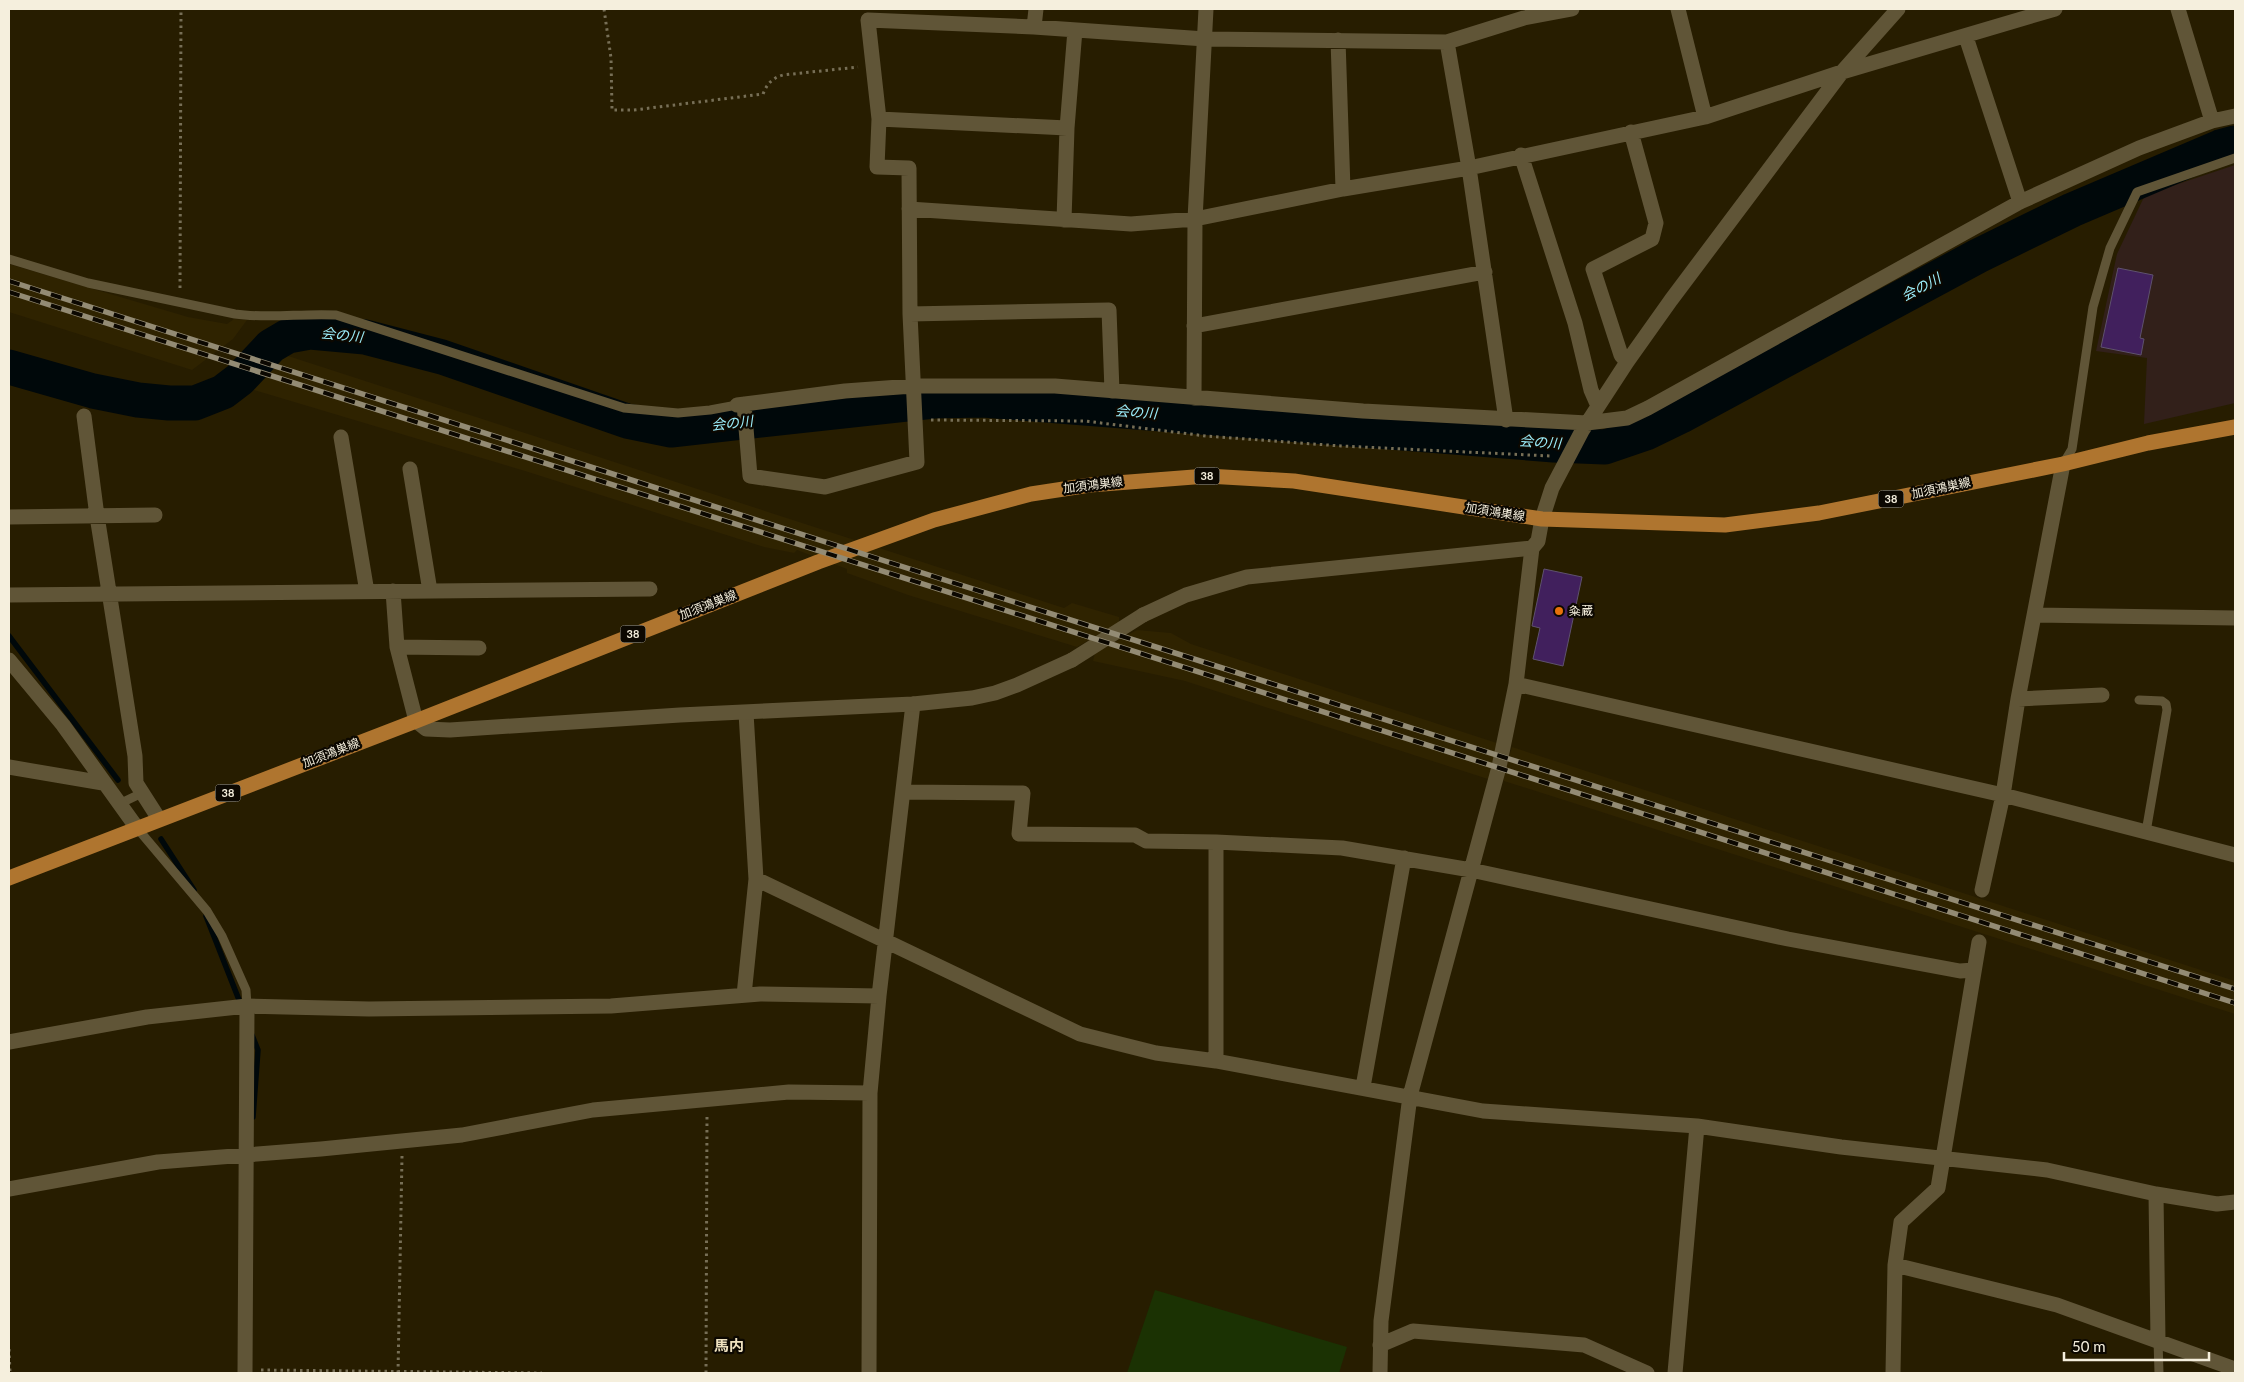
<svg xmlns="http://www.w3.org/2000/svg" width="2244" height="1382" font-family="Lato,'Noto Sans JP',sans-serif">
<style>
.commercial{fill:#32201a}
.built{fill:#2f2300}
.green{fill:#1b3203}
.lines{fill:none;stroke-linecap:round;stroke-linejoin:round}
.stream{stroke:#00080a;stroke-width:5.5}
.river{stroke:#00080a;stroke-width:35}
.building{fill:#41205d;stroke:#5e516d}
.path{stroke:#776f56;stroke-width:3;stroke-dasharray:2.5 4;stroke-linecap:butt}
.service{stroke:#605537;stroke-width:9}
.minor{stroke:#605537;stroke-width:15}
.tertiary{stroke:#605537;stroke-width:15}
.primary{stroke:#af752f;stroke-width:15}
.rail-casing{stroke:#938b74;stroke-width:5.5}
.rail{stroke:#0c0801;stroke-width:4;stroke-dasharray:11;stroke-linecap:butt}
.food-dot{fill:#e8710a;stroke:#0c0801;stroke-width:2}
.labels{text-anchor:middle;stroke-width:4.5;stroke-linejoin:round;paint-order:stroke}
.shield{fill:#0c0801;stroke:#afaa9b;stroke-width:1}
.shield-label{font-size:11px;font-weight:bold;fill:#f5efdd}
.street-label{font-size:12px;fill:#f5efdd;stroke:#0c0801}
.poi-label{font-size:12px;fill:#f5efdd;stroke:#0c0801;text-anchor:start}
.water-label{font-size:14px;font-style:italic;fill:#9ceefb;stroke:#0c0801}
.quarter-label{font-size:15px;font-weight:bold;fill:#eee1bf;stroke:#0c0801}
</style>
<rect width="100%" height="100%" fill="#271d00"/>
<path class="commercial" d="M2235 165V403L2144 424 2147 358 2096 351 2117 254 2145 195Z"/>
<path class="built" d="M9 264 188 317 227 324 234 319 247 320 233 339 192 370 9 312Z
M279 353 1064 608 1072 603 1119 617V623L1077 647 908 595 847 573V569L797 550 794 553 764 547 525 471 244 387Z
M1137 630 1171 633 1191 644 1500 744 1491 780 1185 681 1093 661 1095 653Z
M1512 747 2235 981V1014L1504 781 1503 777Z"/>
<path class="green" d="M1155 1290 1347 1347 1339 1373H1127Z"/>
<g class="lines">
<path class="stream" d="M9 636 118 780
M161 839 194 890
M206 916 241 1005
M252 1035 258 1050 253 1117"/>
<path class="river" d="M9 367 93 391 138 400 169 403H195L223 392 240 379 271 346 288 336 310 332 365 337 442 357 627 421 671 430 934 401 983 400 1554 445 1605 447 1646 433 1681 416 1978 256 2072 210 2220 147 2235 143"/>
</g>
<path class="building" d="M2118 268 2153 275 2140 338 2144 339 2141 355 2101 347Z
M1544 569 1582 577 1563 666 1533 659 1540 628 1532 626 1533 621Z"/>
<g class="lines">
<path class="path" d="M604 9 611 58 612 110H634L763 94C767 84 772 78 783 75L858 67
M180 288 181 9
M931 420 1085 421 1206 436 1341 446 1550 456
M9 1349 10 1373
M261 1370 542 1373
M398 1373 402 1156
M706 1373 707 1115"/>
<path class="service" d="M9 259 88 283 235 314C269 319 302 313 336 315L624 408 678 413 710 410 737 405
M2063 464 2072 449 2093 307 2110 248 2137 192 2235 158
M2139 700 2162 701 2166 704 2167 710 2146 832
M119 804 142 793
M137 828 207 911 222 936 246 990 247 1006
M2158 1340 2159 1373"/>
<path class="minor" d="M1678 9 1705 117
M2178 9 2212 121
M1034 27 1036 9
M1966 37 2020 202
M1338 40 1343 189
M1447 42 1469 168 1506 420
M879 119 1067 128
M1521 155 1575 323 1591 390 1598 406
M909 209 1131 224 1195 219 1343 189 1469 168 1705 117 1842 72 2055 9
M1064 220 1067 128 1075 30
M910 314 1109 310 1112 391
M1194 326 1485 272
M1627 362 1621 355 1593 269 1652 239 1656 223 1631 132
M1194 398 1195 219 1206 9
M744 404 750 476 825 487 917 462 910 314 909 168 877 167 879 119 868 20 1034 27 1205 39 1447 42 1524 18 1572 9
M737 405 845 391 913 386H1055L1363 411 1587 423 1627 418 1648 408 2020 202 2139 148 2212 121 2235 116
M84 416 97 516 135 756 136 783 159 819
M341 437 367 592
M410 469 430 591
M9 517 155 515
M1542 519 1552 488 1582 431 1627 362 1671 300 1842 72 1898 9
M393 591 397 647 416 721
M9 595 650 589
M2035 615 2235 618
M397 647 479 648
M9 660 63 725 137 828
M1072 660 1143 615
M1516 684 2003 795 2235 855
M2018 699 2102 695
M9 767 103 783
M903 792 1023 793 1019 834 1135 835 1146 841 1216 842
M756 879 1080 1034 1156 1053 1216 1061 1483 1111 1697 1126 1841 1147 2047 1170 2156 1194 2217 1204 2235 1202
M1982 890 2003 795 2018 699 2063 464
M744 995 756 879 746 713
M9 1042 147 1017 247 1006 369 1009 611 1006 760 994 879 996
M1216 1061V842L1342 848 1471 870 1788 939 1960 971 1974 970
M1363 1087 1404 858
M9 1189 158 1162 321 1149 462 1135 593 1110 789 1092 870 1093
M2156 1194 2158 1340
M1895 1265 2057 1305 2235 1369
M1380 1345 1413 1331 1584 1345 1647 1373
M245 1373 247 1006
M869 1373 870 1093 879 996 913 704
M1380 1373 1381 1321 1410 1096 1499 767 1516 684 1532 548
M1675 1373 1697 1126
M1893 1373 1895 1265 1901 1222 1938 1188 1979 942"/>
<path class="tertiary" d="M1143 615 1186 595 1247 577 1532 548 1538 541 1542 519
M416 721 426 729 450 730 680 715 913 704 972 698 995 693 1017 685 1072 660"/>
<path class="primary" d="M9 878 416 721 818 562 934 520 1031 494 1090 485 1207 476 1294 481 1542 519 1725 525 1819 513 2063 464 2148 443 2235 427"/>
<defs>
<path id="rail" d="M9 281 910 569 2235 989
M9 292 2235 1003"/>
</defs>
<use href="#rail" class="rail-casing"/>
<use href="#rail" class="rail"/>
</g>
<circle class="food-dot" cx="1559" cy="611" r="5"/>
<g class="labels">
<g class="shield">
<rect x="1194.5" y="467.5" width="25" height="17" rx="4"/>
<rect x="1878.5" y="490.5" width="25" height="17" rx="4"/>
<rect x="620.5" y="625.5" width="25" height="17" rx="4"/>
<rect x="215.5" y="784.5" width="25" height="17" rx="4"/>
</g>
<g class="shield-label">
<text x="1207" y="480">38</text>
<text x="1891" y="503">38</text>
<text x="633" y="638">38</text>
<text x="228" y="797">38</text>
</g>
<g class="street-label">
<text transform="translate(1093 485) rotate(-7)" y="4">加須鴻巣線</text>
<text transform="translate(1941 488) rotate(-12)" y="4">加須鴻巣線</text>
<text transform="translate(1495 512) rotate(9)" y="4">加須鴻巣線</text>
<text transform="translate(708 605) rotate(-21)" y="4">加須鴻巣線</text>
<text transform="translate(331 753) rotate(-21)" y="4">加須鴻巣線</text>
</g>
<g class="poi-label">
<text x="1569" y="615">粂蔵</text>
</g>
<g class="water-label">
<text transform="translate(1921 287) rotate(-28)" y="5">会の川</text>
<text transform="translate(342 335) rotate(6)" y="5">会の川</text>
<text transform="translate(1136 412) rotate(4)" y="5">会の川</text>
<text transform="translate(732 423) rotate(-6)" y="5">会の川</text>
<text transform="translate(1540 442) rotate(4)" y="5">会の川</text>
</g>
<g class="quarter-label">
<text x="729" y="1351">馬内</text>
</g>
</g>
<rect width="2244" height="1382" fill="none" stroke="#f5efdd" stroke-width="20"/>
<path d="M2064 1352v8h145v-8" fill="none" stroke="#f5efdd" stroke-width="2.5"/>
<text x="2072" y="1352" font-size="15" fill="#f5efdd" stroke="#0c0801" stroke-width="4" paint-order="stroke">50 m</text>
</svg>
